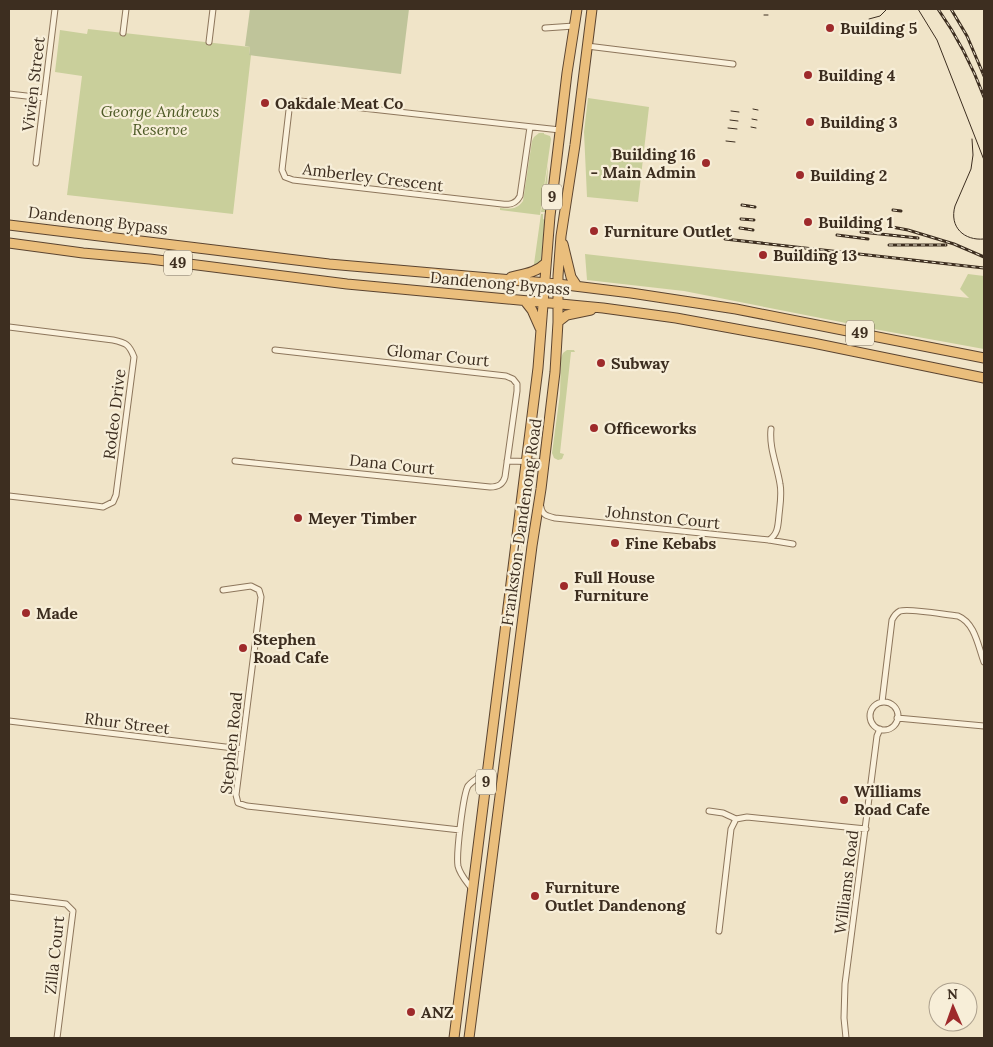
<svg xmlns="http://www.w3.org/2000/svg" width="993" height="1047" font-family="Lora,serif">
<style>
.green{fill:#c9cf9b}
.cemetery{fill:#bfc49a}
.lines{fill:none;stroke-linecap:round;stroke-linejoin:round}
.minor-casing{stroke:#8d765c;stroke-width:7}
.trunk-casing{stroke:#5b4430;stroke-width:11}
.minor{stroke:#faf1dc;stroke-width:5}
.trunk{stroke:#eabe7c;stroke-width:9}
.tram{stroke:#3d2e20;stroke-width:1}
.rail-casing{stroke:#3d2e20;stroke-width:3}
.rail{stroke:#f7eed8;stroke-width:1;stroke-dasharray:4;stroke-linecap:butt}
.poi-dot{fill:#9e2a2b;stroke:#f7eed8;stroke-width:2}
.labels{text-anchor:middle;stroke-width:4.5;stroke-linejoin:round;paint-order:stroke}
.shield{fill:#f7eed8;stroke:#756857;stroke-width:1}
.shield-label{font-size:15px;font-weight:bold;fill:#3d2e20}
.poi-label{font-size:16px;font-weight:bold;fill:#3d2e20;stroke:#f7eed8;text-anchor:start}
.street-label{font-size:16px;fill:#3d2e20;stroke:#f7eed8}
.park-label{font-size:16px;font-style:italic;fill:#4d5a26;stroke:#f7eed8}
</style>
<rect width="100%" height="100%" fill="#f0e4c8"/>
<path class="green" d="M88 29 250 47 249 55H251L233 214 67 195 82 76 55 72 60 30 87 34Z
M588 98 649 107 638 202 587 197 584 132Z
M539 133H544V134L550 136 551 139 540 215 500 210V208C510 209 517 210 523 201L532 141 534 137Z
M548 165 546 212H541Z
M541 214H543V219L545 220 541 260 540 264 536 269 534 264Z
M585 254 969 298 960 289 968 274 984 276V349L863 327 841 322 684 291 587 280Z
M567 350H574L575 352H571L560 453 564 454 562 459 558 460 554 458 552 453 560 394 561 358 563 353Z"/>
<path class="cemetery" d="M250 9H409L401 74 249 55 250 47 245 46Z"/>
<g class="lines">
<defs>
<path id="minor" d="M545 28 574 26
M123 33 126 9
M209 42 213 9
M587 46 733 64
M9 94 44 98
M530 127 520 196C516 204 510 205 502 204L293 180 285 177 282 170 289 110 293 104 300 101 560 130
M36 163 55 9
M9 327 113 340C126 343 129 344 134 357L116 495 113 502 103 507 96 506 9 496
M235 461 490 487C499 487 503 484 505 477L517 391V384L513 379 506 376 275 350
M507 461 544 462
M541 507C542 515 547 516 555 518L769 540 793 544
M769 540C778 534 778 526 779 515 780 505 782 494 780 484 777 465 769 448 771 429
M223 590 251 586 259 590 261 597 236 795 238 803 247 806 460 830
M882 702 892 620C894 616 896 613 900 611 910 608 946 615 958 616 975 623 978 646 984 662
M870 716a14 14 0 1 1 28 0a14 14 0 1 1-28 0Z
M897 718 984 726
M9 721 242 749
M709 811 723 813 736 819
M472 889C467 882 460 875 458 866 456 855 463 795 468 786 473 780 481 776 487 772
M9 897 66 904 73 911 57 1038
M719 931 731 829 736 819 747 817 866 829
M846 1038 844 1018 845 984 877 736 880 729"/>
<path id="trunk" d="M9 225 329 264 558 284 631 293 736 309 984 358
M9 243 83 253 150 259 347 284 603 308 676 318 813 343 984 378
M563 244 571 277 577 286
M511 277C523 274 536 273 546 263
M525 301 532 310 540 328
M558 322 567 315 591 310
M454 1038 538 368 550 216 567 73 577 9
M469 1038 532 546 541 489 555 372 558 322V276L561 236 575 145 592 9"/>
</defs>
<use href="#minor" class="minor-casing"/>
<use href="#trunk" class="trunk-casing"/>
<use href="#minor" class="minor"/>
<use href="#trunk" class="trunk"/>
<path class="tram" d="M918 9 937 40 984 160
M764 15H768
M869 19 880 16 887 9
M753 109 758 110
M731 111 739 112
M752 119 757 120
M730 120 738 121
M751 127 756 128
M728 128 737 129
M972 139 973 155 971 169 955 206C949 227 964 241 984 239
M726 141 735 142"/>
<defs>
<path id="rail" d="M938 9C957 36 972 65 984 97
M951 9 967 36 984 76
M742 205 755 207
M893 210 901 211
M741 219 754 220
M862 224H869
M892 227 908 230 954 244 984 257
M740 228 753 230
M861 232 918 238
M837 235 868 239
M725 239 984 268
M889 245H946"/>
</defs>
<use href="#rail" class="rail-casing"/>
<use href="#rail" class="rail"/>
</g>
<g class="poi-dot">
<circle cx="830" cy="28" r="5"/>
<circle cx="808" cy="75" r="5"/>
<circle cx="265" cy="103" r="5"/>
<circle cx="810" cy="122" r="5"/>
<circle cx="706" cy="163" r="5"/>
<circle cx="800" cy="175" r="5"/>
<circle cx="808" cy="222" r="5"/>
<circle cx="594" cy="231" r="5"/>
<circle cx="763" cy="255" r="5"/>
<circle cx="601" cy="363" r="5"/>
<circle cx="594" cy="428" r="5"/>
<circle cx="298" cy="518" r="5"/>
<circle cx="615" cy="543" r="5"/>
<circle cx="564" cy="586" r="5"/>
<circle cx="26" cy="613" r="5"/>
<circle cx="243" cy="648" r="5"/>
<circle cx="844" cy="800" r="5"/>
<circle cx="535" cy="896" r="5"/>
<circle cx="411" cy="1012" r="5"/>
</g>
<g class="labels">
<g class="shield">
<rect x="542" y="184.5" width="20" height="25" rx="4"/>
<rect x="164" y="250.5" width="28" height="25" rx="4"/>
<rect x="846" y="320.5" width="28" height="25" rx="4"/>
<rect x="476" y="769.5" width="20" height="25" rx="4"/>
</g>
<g class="shield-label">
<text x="552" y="202">9</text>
<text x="178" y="268">49</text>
<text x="860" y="338">49</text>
<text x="486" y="787">9</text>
</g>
<g class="poi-label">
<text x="840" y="34">Building 5</text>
<text x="818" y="81">Building 4</text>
<text x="275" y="109">Oakdale Meat Co</text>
<text x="820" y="128">Building 3</text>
<text x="696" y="160" text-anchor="end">Building 16<tspan x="696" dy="18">- Main Admin</tspan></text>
<text x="810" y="181">Building 2</text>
<text x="818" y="228">Building 1</text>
<text x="604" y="237">Furniture Outlet</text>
<text x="773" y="261">Building 13</text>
<text x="611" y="369">Subway</text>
<text x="604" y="434">Officeworks</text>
<text x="308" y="524">Meyer Timber</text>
<text x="625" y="549">Fine Kebabs</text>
<text x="574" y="583">Full House<tspan x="574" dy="18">Furniture</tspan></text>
<text x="36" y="619">Made</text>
<text x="253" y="645">Stephen<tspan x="253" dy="18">Road Cafe</tspan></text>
<text x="854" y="797">Williams<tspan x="854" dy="18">Road Cafe</tspan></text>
<text x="545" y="893">Furniture<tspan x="545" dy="18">Outlet Dandenong</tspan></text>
<text x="421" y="1018">ANZ</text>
</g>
<g class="street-label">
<text transform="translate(33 84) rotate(-83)" y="6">Vivien Street</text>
<text transform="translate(373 177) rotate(7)" y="6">Amberley Crescent</text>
<text transform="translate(98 220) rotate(7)" y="6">Dandenong Bypass</text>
<text transform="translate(500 283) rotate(5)" y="6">Dandenong Bypass</text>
<text transform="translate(438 355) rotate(6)" y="6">Glomar Court</text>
<text transform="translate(114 414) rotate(-83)" y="6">Rodeo Drive</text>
<text transform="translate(392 464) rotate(6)" y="6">Dana Court</text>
<text transform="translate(663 517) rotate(6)" y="6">Johnston Court</text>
<text transform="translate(521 522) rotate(-82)" y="6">Frankston-Dandenong Road</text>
<text transform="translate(127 723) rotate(7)" y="6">Rhur Street</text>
<text transform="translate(231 743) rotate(-84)" y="6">Stephen Road</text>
<text transform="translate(846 882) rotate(-83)" y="6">Williams Road</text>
<text transform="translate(54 955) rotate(-84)" y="6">Zilla Court</text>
</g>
<g class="park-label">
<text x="160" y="117">George Andrews<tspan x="160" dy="18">Reserve</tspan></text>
</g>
</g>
<rect width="993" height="1047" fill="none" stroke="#3d2e20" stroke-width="20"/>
<g transform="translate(953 1007) rotate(358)"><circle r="24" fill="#f7eed8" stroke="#ada18e"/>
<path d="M0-4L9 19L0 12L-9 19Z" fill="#9e2a2b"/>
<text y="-8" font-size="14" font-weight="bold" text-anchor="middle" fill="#3d2e20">N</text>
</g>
</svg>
